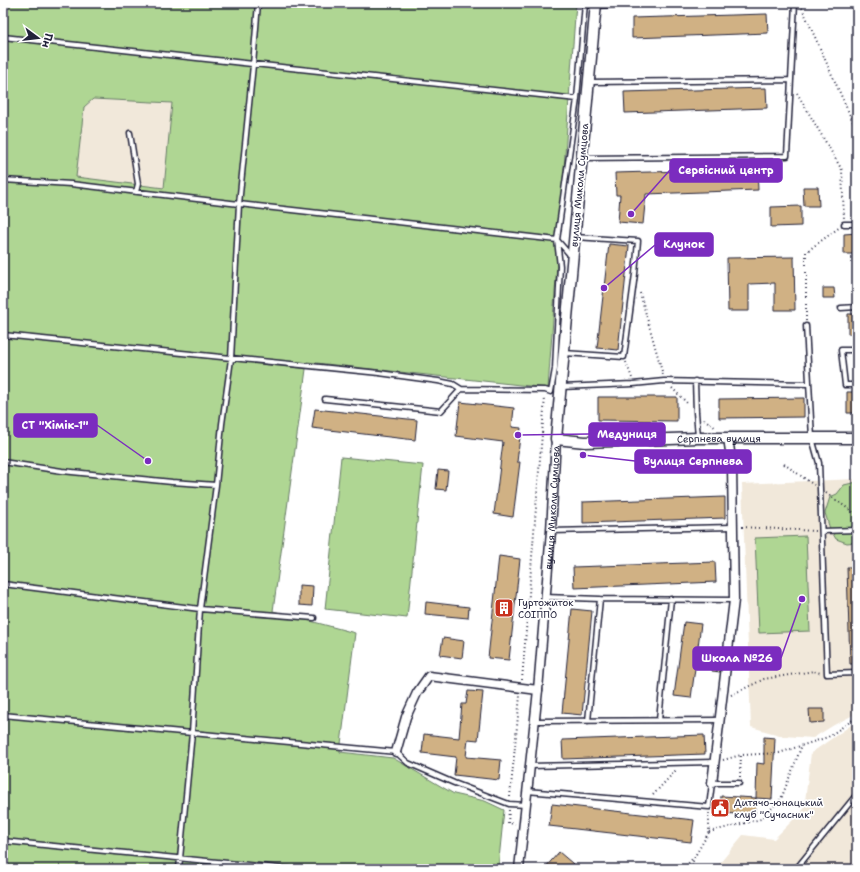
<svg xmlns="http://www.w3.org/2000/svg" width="860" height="872" font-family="'Shantell Sans',sans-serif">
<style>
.built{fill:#f1e8da}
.green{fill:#afd693;stroke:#687c67;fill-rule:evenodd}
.building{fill:#d0b184;stroke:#22223b}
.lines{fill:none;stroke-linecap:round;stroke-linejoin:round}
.service-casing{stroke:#22223b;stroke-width:7}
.minor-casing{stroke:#22223b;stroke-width:11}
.tertiary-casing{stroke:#22223b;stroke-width:13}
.path{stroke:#22223b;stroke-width:2;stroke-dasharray:1 3;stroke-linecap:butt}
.service{stroke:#fff;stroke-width:4}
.minor{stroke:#fff;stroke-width:8}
.tertiary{stroke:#fff;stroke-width:10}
.labels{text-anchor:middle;stroke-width:3.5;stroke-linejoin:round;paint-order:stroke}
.street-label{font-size:10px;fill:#22223b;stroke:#fff}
.poi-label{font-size:10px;fill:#22223b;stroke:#fff;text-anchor:start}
.leader{fill:none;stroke:#7b2cbf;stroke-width:1.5}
.callout-dot{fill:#7b2cbf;stroke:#fff;stroke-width:1.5}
.callout{fill:#7b2cbf;stroke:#7b2cbf;stroke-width:1.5}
.callout-label{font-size:11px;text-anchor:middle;font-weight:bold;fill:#fff}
</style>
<rect width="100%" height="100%" fill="#fff"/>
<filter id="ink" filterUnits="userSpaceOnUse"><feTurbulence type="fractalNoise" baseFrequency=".025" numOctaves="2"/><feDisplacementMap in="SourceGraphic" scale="8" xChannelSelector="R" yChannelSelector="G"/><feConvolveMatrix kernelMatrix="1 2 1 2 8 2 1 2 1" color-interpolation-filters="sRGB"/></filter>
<g filter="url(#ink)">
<path class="built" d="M93 99 173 103 164 188 75 177 84 107Z
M857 479V713L834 725 813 738 783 736 751 727 742 484Z
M857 721V869H715L743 835 774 839 804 809 811 753Z"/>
<path class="green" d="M3 3H576L548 388 307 362 273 611 355 633 340 752 393 758 454 794 485 801 504 810 498 869H3ZM93 99 172 103 164 188 76 177 84 107Z
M341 457 423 465 407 618 325 609Z
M857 482V542L847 543 836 539 830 529 825 513 830 497 837 494 844 485Z
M806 536 810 631 759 633 755 538Z"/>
<path class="building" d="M767 14 768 33 632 38V18Z
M766 88 767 108 625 113 624 92Z
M757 169 758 190 646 194 643 224 618 222 620 195H616L615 173Z
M803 187H818L819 206H804Z
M801 206V226L771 227V207Z
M857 233V254H844V234Z
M609 244 629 246 618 350 597 348Z
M794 257 795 310H775V283L749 284V311H728L727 258Z
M823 288H834L835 298H823Z
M848 314H857V334H848Z
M847 392H857V413H847Z
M598 397H677V421L598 420Z
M804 398V417L719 418V399Z
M460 402 514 408 512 427 521 428 517 462H520L513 517 494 514 503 442 456 436Z
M315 409 417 420 415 440 312 428Z
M438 470 448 471 446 490 436 489Z
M725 497V518L583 523V502Z
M499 556 520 559 509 660 488 658Z
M715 562 716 582 574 588 573 567Z
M847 567H857V664H850Z
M299 585 313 586 312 606 299 605Z
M426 602 469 607 468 618 425 614Z
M572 609 592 611 582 715 562 713Z
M684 622 701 624 691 698 674 696Z
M443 638 464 641 462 658 440 655Z
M714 657 722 658 720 672 712 671Z
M468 691 483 692 478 740 468 739 466 757 501 760 499 780 454 775 456 757 422 753 424 734 459 738 462 704H466Z
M809 709H824V722L810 723Z
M704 735 705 754 563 759 562 740Z
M764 737 775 738 772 799 756 798 757 763 764 764Z
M721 796 756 798 755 815 720 813Z
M552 804 694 820 691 842 549 826Z
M559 852 579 869H544Z"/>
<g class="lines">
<defs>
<path id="service" d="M596 6 646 3
M3 37 577 99
M588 82 790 80
M130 133 138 184 136 192
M583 158 787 156 795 3
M3 180 71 184 239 204 557 240 560 266 555 369 551 392 545 390 461 389 453 384 438 381 379 373 3 335
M844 224H857
M571 256 557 240 577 99 585 3
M841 308 857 307
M806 326 812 438 819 463 827 674 857 673
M857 350H841L845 385H857
M564 353 624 357 635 274 638 241 575 237
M695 381 696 412 698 437
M561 387 633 384 664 381 809 384
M325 399 441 411 461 389
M3 462 62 471 172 482 216 485 222 424 231 359 239 204 253 65 258 3
M551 531 733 527
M822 531 857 530
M3 584 200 609 314 618
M545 597 600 599 734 600
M3 715 192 733 396 752 408 763 454 783 509 804 526 805
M659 720 671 599
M535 721 720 720
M588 721 600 599
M530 766 714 762
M527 791 709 807 712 783H739
M3 841 289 869
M179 869 192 733 200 609 216 485
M796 869 857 794"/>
<g id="minor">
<path d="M396 752 406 717 417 693 429 676 538 690"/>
<path d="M712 783 734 600 732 465 728 438"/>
<path id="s1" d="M519 869 538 690 551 531 556 439"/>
</g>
<g id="tertiary">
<path id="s2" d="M596 3 560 394 556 439 585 442 698 438H857"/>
</g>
</defs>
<use href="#service" class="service-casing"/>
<use href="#minor" class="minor-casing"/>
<use href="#tertiary" class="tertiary-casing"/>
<path class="path" d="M802 8 857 131
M797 93 842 170 844 219
M640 293 663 375
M806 321V252L840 227
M626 362 632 378
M672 388 689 405
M704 419 716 428
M784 464 814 485
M826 493 857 515
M742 527 815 531
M522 680 545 397
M731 695 764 679 814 671 820 673
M723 760 741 755
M740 777 741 755 779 753 828 737 857 717
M653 795 677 769
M510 797 520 696
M509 810 508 823 515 824
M709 832 761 819 781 799 802 745
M683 869 694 857
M690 869 695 856 709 832V813"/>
<use href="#service" class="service"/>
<use href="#minor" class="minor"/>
<use href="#tertiary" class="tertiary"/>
</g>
</g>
<defs>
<symbol id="building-square" viewBox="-11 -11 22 22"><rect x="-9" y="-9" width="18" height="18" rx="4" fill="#c8321e" stroke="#fff"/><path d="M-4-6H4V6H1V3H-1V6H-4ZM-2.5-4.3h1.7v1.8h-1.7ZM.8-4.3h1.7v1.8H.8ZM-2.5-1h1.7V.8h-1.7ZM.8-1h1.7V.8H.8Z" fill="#fff"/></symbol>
<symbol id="civic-square" viewBox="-11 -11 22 22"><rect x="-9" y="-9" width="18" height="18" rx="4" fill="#c8321e" stroke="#fff"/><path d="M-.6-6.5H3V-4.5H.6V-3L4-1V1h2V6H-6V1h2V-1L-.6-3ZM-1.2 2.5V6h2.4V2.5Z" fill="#fff"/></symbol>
</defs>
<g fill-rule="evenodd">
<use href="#building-square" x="493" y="597" width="22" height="22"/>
<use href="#civic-square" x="709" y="797" width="22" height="22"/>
</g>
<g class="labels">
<g class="street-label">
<text transform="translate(579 185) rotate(-85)" y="4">вулиця Миколи Сумцова</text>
<text dy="4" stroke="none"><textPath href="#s2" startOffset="601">Серпнева вулиця</textPath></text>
<text dy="4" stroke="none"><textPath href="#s1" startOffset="363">вулиця Миколи Сумцова</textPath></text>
</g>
<g class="poi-label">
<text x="518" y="606">Гуртожиток<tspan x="518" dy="12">СОІППО</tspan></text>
<text x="734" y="806">Дитячо-юнацький<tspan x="734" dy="12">клуб "Сучасник"</tspan></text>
</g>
</g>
<path class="leader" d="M631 214L670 170M604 288L655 245M148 461L97 425M518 435L589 434M583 455L635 461M802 599L781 658"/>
<g class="callout-dot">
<circle cx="631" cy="214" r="4"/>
<circle cx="604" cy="288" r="4"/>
<circle cx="148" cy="461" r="4"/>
<circle cx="518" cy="435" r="4"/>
<circle cx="583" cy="455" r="4"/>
<circle cx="802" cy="599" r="4"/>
</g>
<g class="callout">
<rect x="670" y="159" width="112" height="23" rx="4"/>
<rect x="655" y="233" width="58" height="23" rx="4"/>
<rect x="14" y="414" width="83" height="23" rx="4"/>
<rect x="589" y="423" width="76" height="23" rx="4"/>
<rect x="635" y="450" width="116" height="23" rx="4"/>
<rect x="693" y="647" width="88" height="23" rx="4"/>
</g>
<g class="callout-label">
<text x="726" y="174">Сервісний центр</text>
<text x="684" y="248">Клунок</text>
<text x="55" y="429">СТ "Хімік-1"</text>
<text x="627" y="438">Медуниця</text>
<text x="693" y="465">Вулиця Серпнева</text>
<text x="737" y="662">Школа №26</text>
</g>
<rect width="860" height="872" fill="none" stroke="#fff" stroke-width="16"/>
<rect x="8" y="8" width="844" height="856" fill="none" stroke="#22223b" stroke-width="1.5" filter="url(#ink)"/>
<g transform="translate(38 38) rotate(105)" stroke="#ffffff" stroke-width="3" paint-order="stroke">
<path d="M0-3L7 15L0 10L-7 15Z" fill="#22223b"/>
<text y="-6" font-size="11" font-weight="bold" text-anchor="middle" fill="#22223b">Пн</text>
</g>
</svg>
